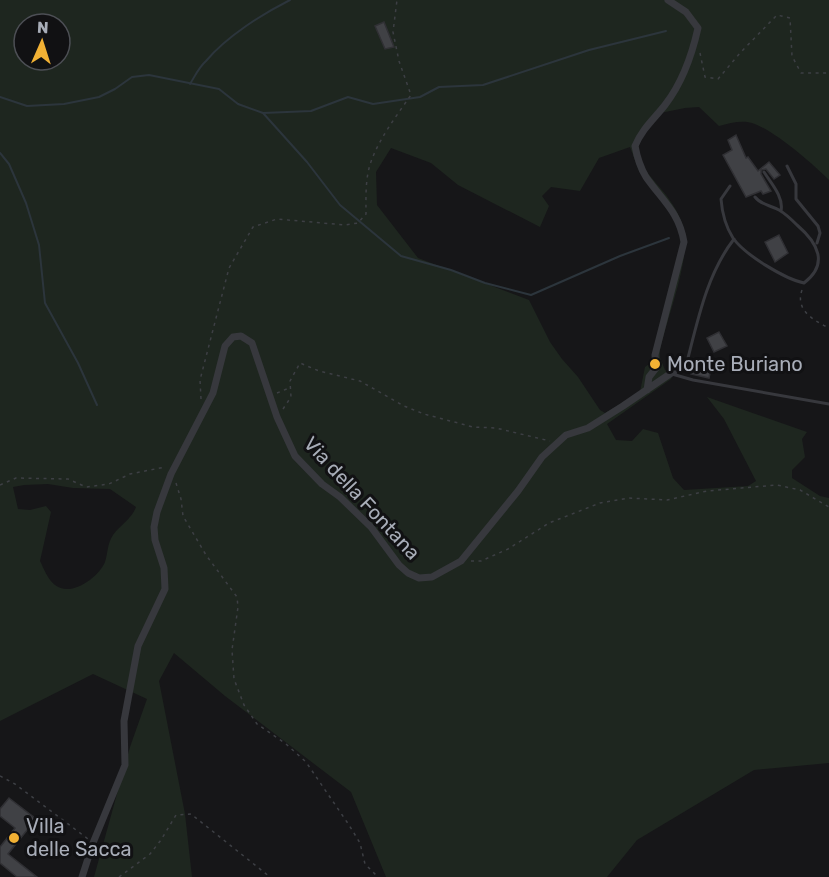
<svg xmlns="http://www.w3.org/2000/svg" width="829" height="877" font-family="Rubik,sans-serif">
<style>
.green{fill:#1e261f;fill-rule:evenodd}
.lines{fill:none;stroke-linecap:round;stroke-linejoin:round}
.stream{stroke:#2c353c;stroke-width:2}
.building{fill:#404145;stroke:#303034;stroke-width:1.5}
.path{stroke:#3d3f44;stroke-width:1.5;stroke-dasharray:3 4.5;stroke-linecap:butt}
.lane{stroke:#37383d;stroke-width:3}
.street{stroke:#37383d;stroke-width:7}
.poi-dot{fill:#f2b134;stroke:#111113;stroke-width:2}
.labels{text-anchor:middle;stroke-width:6;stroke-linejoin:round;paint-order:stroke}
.poi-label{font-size:20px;fill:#a8adb8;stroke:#111113;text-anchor:start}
.street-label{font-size:20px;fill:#a8adb8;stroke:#111113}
</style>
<rect width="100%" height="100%" fill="#161618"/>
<path class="green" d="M0 0H829V180C812 163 774 130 752 123 742 120 730 123 719 126L699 107 685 108 660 113C654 121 645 130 641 139 631 161 655 180 666 195 675 207 684 222 685 237 687 267 667 319 660 350V358L665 370 677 366 671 379 607 424 616 440 632 441 643 429 658 433 673 478 684 490 748 486 756 481 724 419 707 397 807 432 802 439 805 457 792 470V478L820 496 829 498V763L754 770 637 840 607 877H386L351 792 225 696 174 653 159 681 185 814 192 877H94L130 747 147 699 93 674 0 721ZM24 24H60V60H24ZM630 147 639 171 679 224 681 245 652 362 645 367 640 392 605 413 600 410 578 377 562 359 550 342 529 300 418 258 377 205 376 172 391 148 431 163 458 185 540 227 549 206 542 196 551 187 580 191 599 158ZM48 484 73 488 110 489 136 507C131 520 121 524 113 535 107 544 108 553 105 562 99 577 71 598 55 585 48 580 44 569 40 561L51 512 46 506 30 510 18 509 13 487 24 485Z"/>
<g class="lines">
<path class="stream" d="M190 84C195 76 199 67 206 61 226 37 262 14 290 0
M0 97 27 106 64 104 99 97 115 89 132 77 149 75 219 89 238 104 263 113 307 162 340 205 401 256 451 270 485 283 531 295 620 256 669 238
M263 113 311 111 348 97 373 104 420 97 439 87 483 85 589 50 666 31
M0 153 9 164 26 203 39 245 45 303 78 363 97 405"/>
</g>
<path class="building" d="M384 22 394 47 385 49 375 26Z
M736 135 746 158 748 157 758 171 769 162 780 175 774 179 766 169 761 170V174L771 191 763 194 761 191 746 197 723 155 732 150 728 140Z
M779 235 788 253 775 262 765 242Z
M719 332 727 346 714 352 707 338Z
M693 360 712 363 709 378 691 374Z
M9 798 36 819 8 854 37 877H17L0 863V847L15 828 0 816V809Z"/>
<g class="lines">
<path class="path" d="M700 53 705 77 718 79 740 53 777 15 790 18 792 56 801 73H829
M802 290C795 310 813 320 829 328
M277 393 289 388
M201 399 200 380 229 268 253 227 277 219 345 225 358 223 366 214C366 196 365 176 372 159 381 136 397 115 411 95L399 61 393 32 397 0
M283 409 291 397 290 381 300 363 319 371 360 381 404 406 424 414 473 427 496 428 550 441
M176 483 181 499 183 516 206 555 237 597 238 607 232 650 234 679 244 705 257 724 286 744 306 762 349 825 360 843 365 864 378 877
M0 485 16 478 68 479 86 487 109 484 130 474 165 467
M471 561H481L508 549 549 523 600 503 629 498 667 500 707 491 777 485 800 490 829 507
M0 776 15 784 88 839
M119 877 150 854 161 840 176 815 191 814 270 877"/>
<path class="lane" d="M787 166 796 184V199L818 226 820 233 817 243
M764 172C771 183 784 197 781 211
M730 186 721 199C722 212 726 227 733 238 745 255 785 279 804 283 829 264 818 243 797 225 792 220 786 214 779 210 770 205 761 205 755 197
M687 362C698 319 707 274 734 239
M672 374 693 380 829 404"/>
<path class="street" d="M647 390 649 377 656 368 655 355 684 242C679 212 662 200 646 177 640 167 637 157 635 146 642 129 654 119 665 105 682 83 692 55 698 28L686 12 668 0
M82 877 93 843 125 765 124 721 138 646 165 589 164 568 155 540 154 527 157 512 171 474 213 393 225 346 233 337 241 336 252 343 277 417 295 456 322 484 340 497 371 527 399 565 408 573 419 578 432 577 461 561 518 491 542 457 566 435 588 428 623 406 686 363"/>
</g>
<g class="poi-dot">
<circle cx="655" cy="364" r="6"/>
<circle cx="14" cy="838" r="6"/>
</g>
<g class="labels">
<g class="poi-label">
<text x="667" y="371">Monte Buriano</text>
<text x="26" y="833">Villa<tspan x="26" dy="23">delle Sacca</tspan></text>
</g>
<g class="street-label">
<text transform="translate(362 498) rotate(47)" y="7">Via della Fontana</text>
</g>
</g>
<g transform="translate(42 42) rotate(3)"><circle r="28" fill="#111113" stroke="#4d4f55" stroke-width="1.5"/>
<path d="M0-4.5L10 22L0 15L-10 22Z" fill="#f2b134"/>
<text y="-9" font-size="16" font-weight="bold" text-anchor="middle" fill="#a8adb8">N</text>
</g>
</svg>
